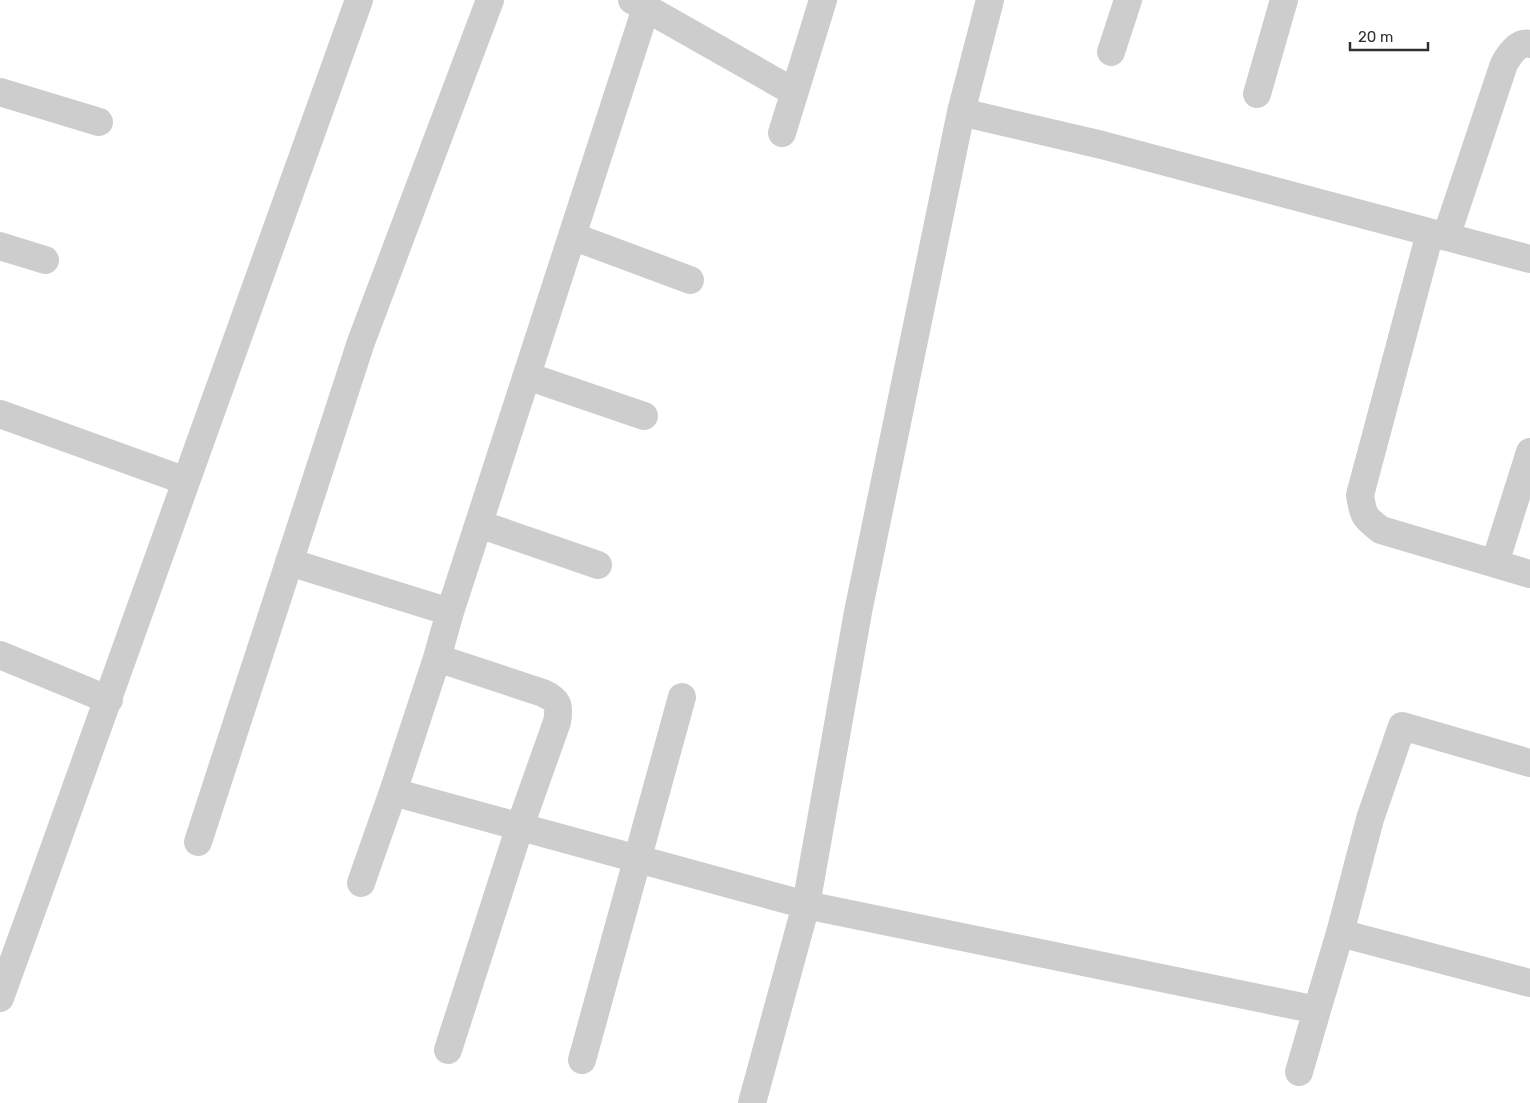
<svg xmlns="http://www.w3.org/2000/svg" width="1530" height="1103" font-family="Rubik,sans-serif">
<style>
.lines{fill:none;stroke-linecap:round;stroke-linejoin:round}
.minor{stroke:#cdcdcd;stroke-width:28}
</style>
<rect width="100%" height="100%" fill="#fff"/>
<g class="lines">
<path class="minor" d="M632 0 794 92
M646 8 450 612 437 658 393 792 806 905 1317 1010 1299 1072
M1111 52 1128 0
M0 92 99 122
M1257 94 1284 0
M961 112 1102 145 1530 259
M782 133 823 0
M1430 233 1360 495C1363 516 1365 518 1381 530L1530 574
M572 236 690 280
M1446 237 1504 64C1509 55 1518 41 1530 44
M0 246 45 260
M527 376 644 416
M0 414 186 481
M479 524 598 565
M289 562 450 612
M1495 563 1530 452
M0 655 109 700
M437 658 543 693C558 700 560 705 557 722L520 826 448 1050
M198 842 361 342 490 0
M361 883 393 792
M1340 933 1530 983
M0 998C121 666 239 333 359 0
M1317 1010 1340 933 1370 819 1402 726 1530 763
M582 1060 682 697
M752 1103 806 905 858 612 961 112 990 0"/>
</g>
<path d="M1350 42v8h78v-8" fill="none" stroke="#303030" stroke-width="2.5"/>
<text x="1358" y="42" font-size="15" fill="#303030" stroke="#ffffff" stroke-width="4" paint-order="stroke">20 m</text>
</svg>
